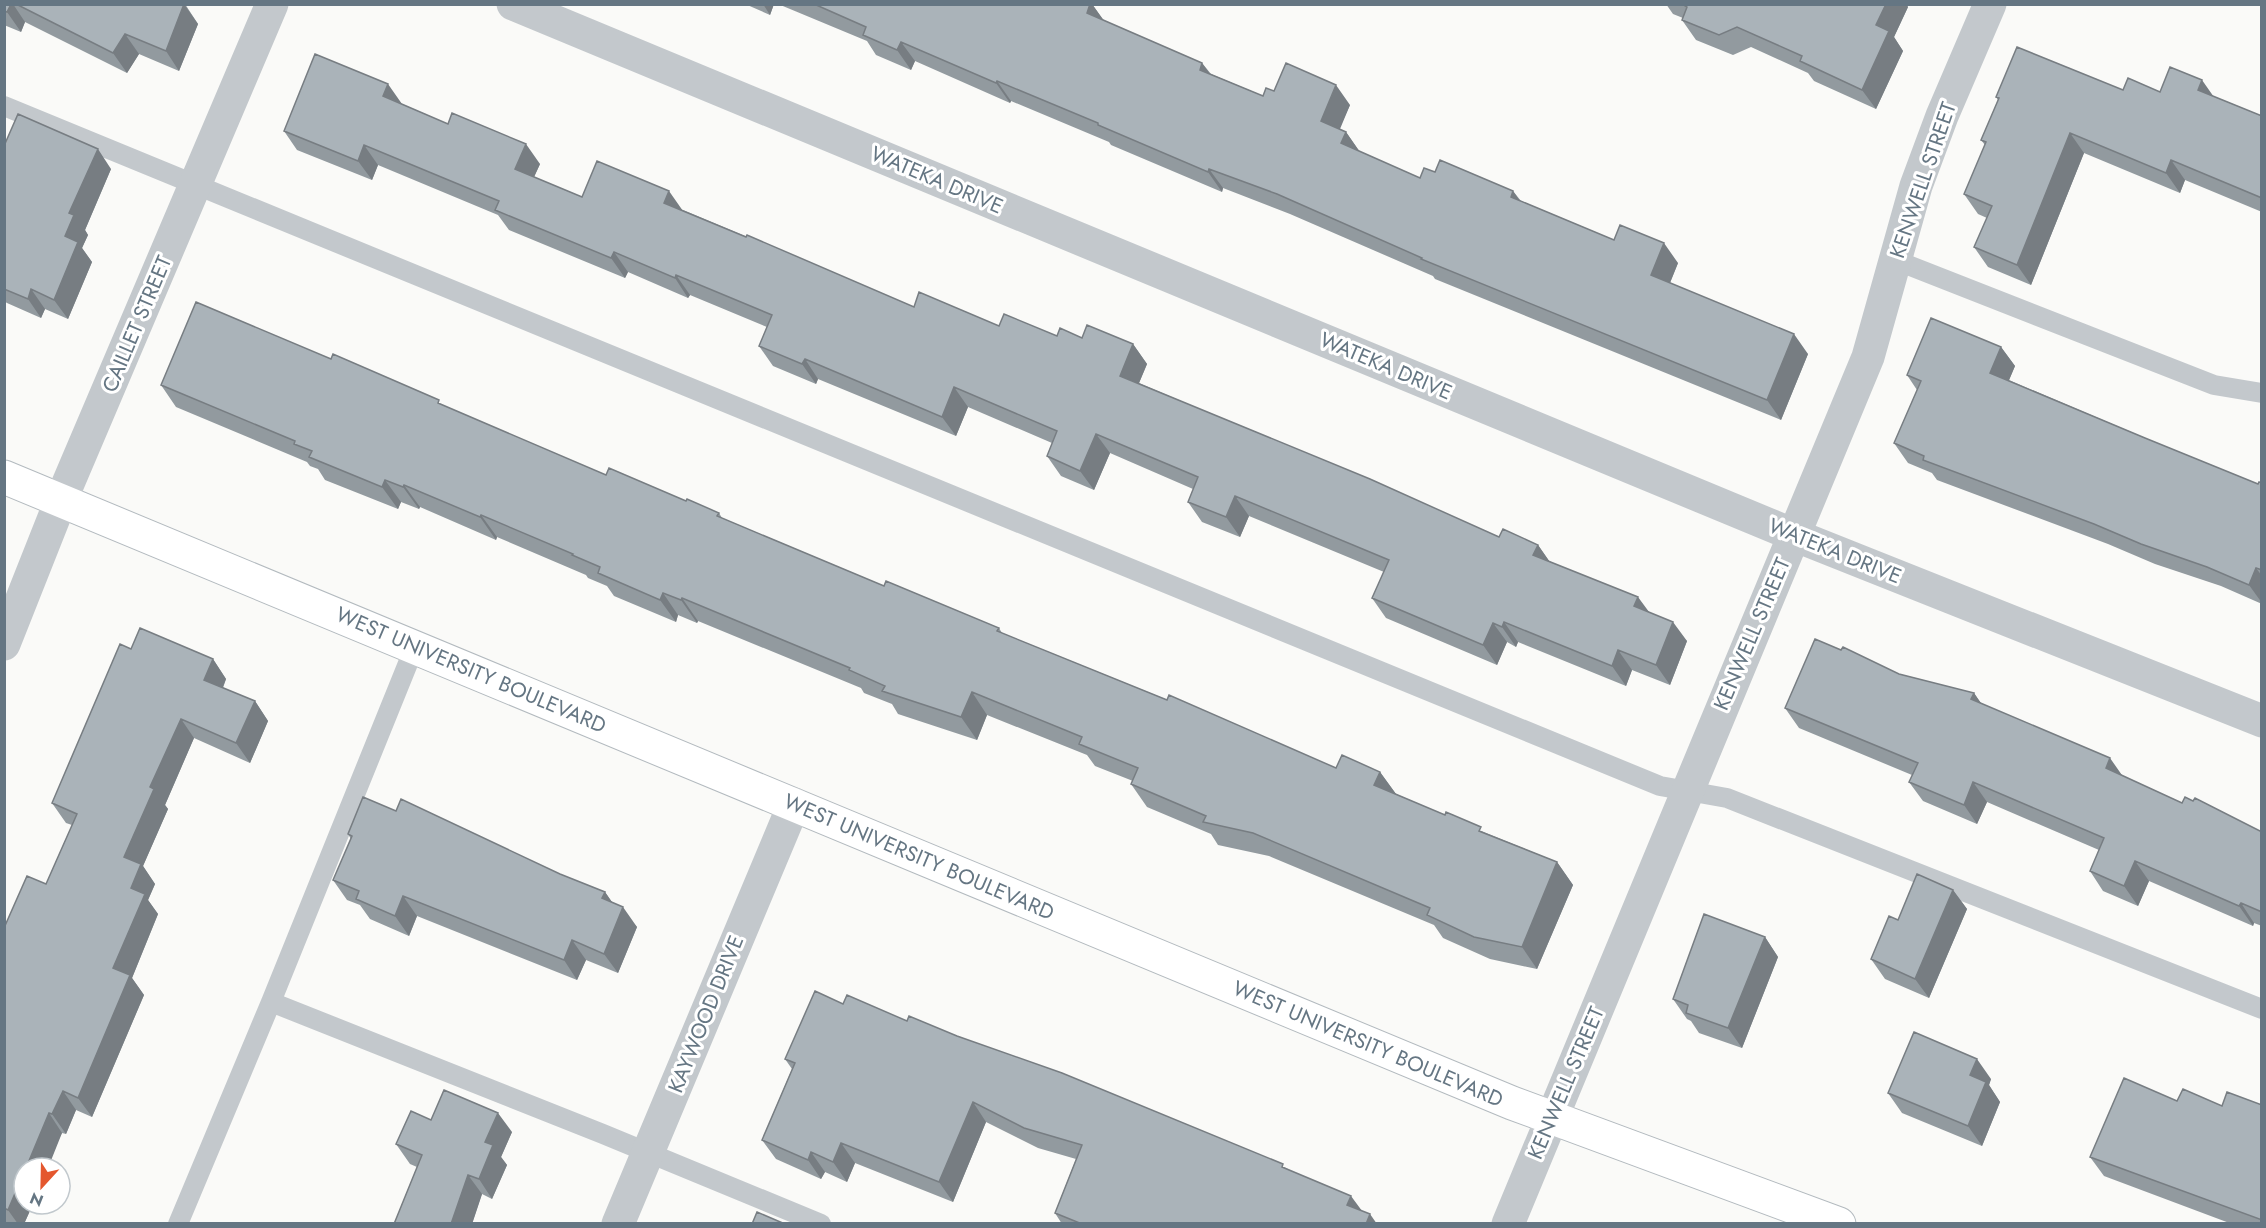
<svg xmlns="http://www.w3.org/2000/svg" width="2266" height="1228" font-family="Jost,sans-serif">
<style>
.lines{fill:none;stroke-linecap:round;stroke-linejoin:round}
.secondary-casing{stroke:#b3babf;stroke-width:35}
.lane{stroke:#c3c8cc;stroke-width:20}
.street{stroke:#c3c8cc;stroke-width:33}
.secondary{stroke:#fff;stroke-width:33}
.wall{fill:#929a9f}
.shaded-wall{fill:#777d82}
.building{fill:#aab3b9;stroke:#777d82;stroke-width:1.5}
.labels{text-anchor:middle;stroke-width:6;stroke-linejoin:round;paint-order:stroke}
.street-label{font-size:21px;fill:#657683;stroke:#fff}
</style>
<rect width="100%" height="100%" fill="#fafaf8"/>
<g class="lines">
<defs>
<path id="secondary" d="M4 477 1512 1103 1839 1224"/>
</defs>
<use href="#secondary" class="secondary-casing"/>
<path class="lane" d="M4 106 1660 786 1727 798 2262 1009
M1895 260 2214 385 2262 393
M271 1002 603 1134 821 1224
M178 1224 271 1002 415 646"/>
<path class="street" d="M513 4 1794 535 2262 721
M4 644 61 500 272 4
M618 1224 794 804
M1508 1224 1868 357 1916 186 1942 116 1990 4"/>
<use href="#secondary" class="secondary"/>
</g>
<path class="wall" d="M4 4H185L198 24 179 71 139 54 127 73 25 22 21 32 4 25Z
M745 4H774L770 15Z
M778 4H1092L1103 20 1202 63 1211 74 1263 96 1274 91 1350 105 1339 129 1346 132 1359 151 1420 178 1435 172 1513 191 1521 201 1614 240 1678 263 1670 283 1808 354 1781 420 1435 279 1433 276 1290 214 1223 188 1222 192 1111 145 1109 142 1011 101 1010 103 915 61 911 70 876 55 867 41Z
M1666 4H1906L1908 7 1894 37 1903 51 1876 109 1814 81 1808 73 1751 47 1733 55 1696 40 1682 20 1683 18 1673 14Z
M2123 90 2213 96 2262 116V212L2185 180 2180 193 2084 153 2031 285 1988 267 1974 247 1987 218 1978 214 1964 194 1985 145 1981 140 1998 100 1996 97Z
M402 104 540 164 534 177 582 197 683 210 914 307 999 326 1057 336 1082 338 1133 344 1147 364 1139 383 1499 537 1538 545 1549 561 1648 612 1687 641 1670 685 1632 670 1626 686 1518 642 1516 647 1507 642 1497 665 1386 618 1372 598 1384 572 1249 516 1240 537 1202 522 1188 502 1193 489 1110 453 1094 490 1061 476 1047 456 1052 443 968 407 956 436 818 379 816 384 773 366 759 346 767 327 690 295 688 298 628 272 625 278 509 230 498 215 378 165 372 180 297 150 284 131Z
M4 146 111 169 85 230 88 235 82 248 92 262 68 319 45 309 41 318 7 303 4 301Z
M2001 347 2015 366 2009 380 2145 438 2258 484 2262 483V604L2221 586 2155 564 2108 544 1937 480 1932 473 1908 463 1894 443 1917 390 1907 375Z
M331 359 443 406 606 475 686 501 719 513 722 518 884 586 999 628 1002 633 1336 768 1380 772 1396 794 1486 833 1557 862 1573 885 1537 969 1490 959 1443 938 1434 925 1269 856 1218 845 1211 834 1147 807 1131 784 1133 781 1095 766 1087 755 987 715 977 740 898 714 892 704 864 693 861 688 698 621 697 623 678 615 676 622 614 596 607 586 588 578 586 575 497 537 496 540 420 507 419 509 401 502 398 509 325 480 318 469 310 466 307 462 176 407 161 385Z
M131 649 213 659 226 679 223 688 255 701 268 721 250 763 194 738 165 805 168 809 143 866 155 884 148 900 158 914 132 978 144 995 92 1117 76 1110 66 1134 62 1133 24 1204H33L24 1224H8L4 1222V928L46 884 72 825 66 823 52 803Z
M1841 650 1899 674 1974 693 1981 704 2123 776 2182 803 2262 832V926L2254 923 2253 926 2149 881 2138 906 2103 891 2090 871 2099 850 1987 802 1977 824 1923 801 1909 782 1912 775 1799 728 1785 708Z
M396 811 605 892 612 902 637 927 618 973 586 960 577 980 417 916 409 936 370 919 360 905 347 900 333 880 351 839 348 834Z
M1953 890 1967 909 1929 998 1885 979 1871 959 1898 920Z
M1765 937 1778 957 1742 1048 1699 1033 1691 1021 1687 1019 1673 999Z
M843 1004 907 1021 957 1036 1286 1168 1361 1210 1377 1224H1062L1055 1213 1076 1159 1038 1148 986 1122 953 1202 855 1163 847 1182 825 1172 821 1179 776 1159 762 1140 792 1069 785 1059Z
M1991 1079 1989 1085 2000 1102 1982 1146 1902 1113 1888 1093Z
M2262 1105V1224H2232L2104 1176 2090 1157 2222 1106Z
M431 1120 512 1132 501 1157 507 1165 492 1199 482 1194 472 1224H394L417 1167 410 1164 396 1144Z"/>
<path class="shaded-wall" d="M11 4H13L25 22 21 32 7 12Z
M184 4 198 24 179 71 166 51Z
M763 4H774L770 15Z
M1090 4H1092L1105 22 1087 13Z
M1886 4H1906L1908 7 1894 37 1903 51 1876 109 1862 90 1876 25Z
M125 34 139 54 127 73 113 53Z
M901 42 915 61 911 70 897 50Z
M1202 63 1216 82 1200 70Z
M2202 80 2216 100 2198 90Z
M997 81 1011 101 1010 103 996 83Z
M388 84 402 104 383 96Z
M1336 85 1350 105 1335 141 1321 121Z
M1346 132 1360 152 1341 143Z
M2070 133 2084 153 2031 285 2017 265Z
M526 144 540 164 529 188 515 169Z
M364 145 378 165 372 180 358 161Z
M98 149 111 169 85 230 88 235 82 248 92 262 68 319 54 300 69 213Z
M2171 160 2185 180 2180 193 2166 173Z
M1209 169 1223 188 1222 192 1208 172Z
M669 191 683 211 664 203Z
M1513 191 1527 211 1511 197Z
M1664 243 1678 263 1665 295 1651 275Z
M614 252 628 272 625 278 611 258Z
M676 275 690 295 688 298 675 278Z
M31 289 45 309 41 318 28 299Z
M1794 334 1808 354 1781 420 1767 400Z
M1133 344 1147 364 1134 395 1120 376Z
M2001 347 2015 366 2004 392 1990 373Z
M805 359 818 379 816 384 802 364Z
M954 387 968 407 956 436 942 417Z
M1096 434 1110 453 1094 490 1080 471Z
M385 480 401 502 398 509 382 487Z
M404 485 420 507 419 509 403 487Z
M1235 496 1249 516 1240 537 1226 517Z
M481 515 497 537 496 540 480 517Z
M1538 545 1552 565 1533 555Z
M2256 568 2262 576V603L2249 585Z
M663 593 678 615 676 622 660 600Z
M1638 597 1652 616 1634 606Z
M682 598 698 621 697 623 681 600Z
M1504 622 1518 642 1516 647 1502 627Z
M1673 622 1687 641 1670 685 1656 665Z
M1493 623 1507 642 1497 665 1483 645Z
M1618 650 1632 670 1626 686 1612 666Z
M213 659 226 679 218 699 204 680Z
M972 692 987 715 977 740 961 717Z
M1974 693 1988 713 1971 699Z
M255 701 268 721 250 763 236 743Z
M181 719 194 738 165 805 168 809 143 866 155 884 148 900 158 914 132 978 144 995 92 1117 78 1098 131 888 124 857 150 787Z
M2110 758 2124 778 2106 768Z
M1380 772 1396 794 1374 785Z
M1973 782 1987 802 1977 824 1964 805Z
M2135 861 2149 881 2138 906 2124 886Z
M1557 862 1573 885 1537 969 1522 947Z
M1953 890 1967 909 1929 998 1915 979Z
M605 892 618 911 602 898Z
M403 896 417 916 409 936 395 916Z
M2241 903 2254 923 2253 926 2239 906Z
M623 907 637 927 618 973 604 954Z
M1765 937 1778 957 1742 1048 1728 1028Z
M572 940 586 960 577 980 564 960Z
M1977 1059 1991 1079 1989 1085 2000 1102 1982 1146 1968 1126 1970 1075Z
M63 1091 76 1110 66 1134 52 1114Z
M973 1102 986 1122 953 1202 939 1182Z
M49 1113 62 1133 48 1168H26Z
M498 1113 512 1132 501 1157 507 1165 492 1199 479 1179 485 1142Z
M841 1143 855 1163 847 1182 833 1162Z
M811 1152 825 1172 821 1179 808 1160Z
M24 1172V1204H33L24 1224H18L8 1210Z
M468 1175 482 1194 472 1224H451Z
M1351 1196 1365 1215 1347 1205Z
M1370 1214 1377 1224H1366Z"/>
<path class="building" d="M4 4H11L7 12 4 11Z
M16 4H184L166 51 125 34 113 53Z
M814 4H1090L1087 13 1202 63 1200 70 1263 96 1266 88 1274 91 1286 63 1336 85 1321 121 1346 132 1341 143 1420 178 1424 168 1435 172 1440 160 1513 191 1511 197 1614 240 1620 225 1664 243 1651 275 1794 334 1767 400 1421 259 1422 258 1277 194 1209 169 1208 172 1098 125V123L997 81 996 83 901 42 897 50 863 35 866 27Z
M1682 4H1886L1876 25 1889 31 1862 90 1800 61 1802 56 1737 27 1719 35 1682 20 1687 7Z
M2017 47 2123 90 2128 78 2160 92 2170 67 2202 80 2198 90 2262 116V198L2171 160 2166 173 2070 133 2017 265 1974 247 1992 206 1964 194 1986 142 1981 140 1999 98 1996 97Z
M315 54 388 84 383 96 448 124 452 113 526 144 515 169 582 197 597 161 669 191 664 203 746 237 747 235 914 307 919 292 999 326 1004 314 1057 336 1060 328 1082 338 1087 325 1133 344 1120 376 1370 479 1499 537 1503 529 1538 545 1533 555 1638 597 1634 606 1673 622 1656 665 1618 650 1612 666 1504 622 1502 627 1493 623 1483 645 1372 598 1389 560 1235 496 1226 517 1188 502 1198 477 1096 434 1080 471 1047 456 1057 431 954 387 942 417 805 359 802 364 759 346 772 315 676 275 675 278 614 252 611 258 495 210 499 201 364 145 358 161 284 131Z
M18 114 98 149 69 213 74 215 65 236 78 242 54 300 31 289 28 299 4 289V146Z
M196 302 331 359 333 354 439 400 438 403 606 475 609 468 686 501 687 499 719 513 717 516 884 586 886 581 999 628 997 631 1167 700 1169 695 1336 768 1342 755 1380 772 1374 785 1445 815 1446 812 1481 827 1479 831 1557 862 1522 947 1474 937 1427 915 1430 908 1253 833 1203 822 1206 816 1131 784 1138 768 1079 744 1082 737 972 692 961 717 882 691 885 686 849 670 850 668 682 598 681 600 663 593 660 600 598 573 600 567 572 555 573 554 481 515 480 517 404 485 403 487 385 480 382 487 309 457 312 451 294 444 295 441 161 385Z
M1931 318 2001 347 1990 373 2145 438 2258 484 2259 482 2262 483V570L2256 568 2249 585 2207 567 2141 544 2094 524 1923 460 1924 456 1894 443 1921 381 1907 375Z
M140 628 213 659 204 680 255 701 236 743 181 719 150 787 154 789 124 857 141 864 131 888 145 894 113 968 130 975 78 1098 63 1091 52 1114 49 1113 26 1168H24V1172L8 1210 4 1208V928L27 876 46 884 77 814 52 803 120 644 131 649Z
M1815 639 1841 650 1843 647 1899 674 1974 693 1971 699 2110 758 2106 768 2182 803 2185 797 2193 801 2195 798 2262 832V912L2241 903 2239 906 2135 861 2124 886 2090 871 2104 838 1973 782 1964 805 1909 782 1918 763 1785 708Z
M363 797 396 811 401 799 560 874 605 892 602 898 623 907 604 954 572 940 564 960 403 896 395 916 356 899 359 891 333 880 352 836 348 834Z
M1917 874 1953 890 1915 979 1871 959 1889 916 1898 920Z
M1704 914 1765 937 1728 1028 1686 1013 1688 1005 1673 999Z
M815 991 843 1004 847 995 907 1021 909 1016 957 1036 1062 1073 1283 1164 1282 1167 1351 1196 1347 1205 1370 1214 1366 1224H1082L1055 1213 1082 1145 1024 1128 973 1102 939 1182 841 1143 833 1162 811 1152 808 1160 762 1140 795 1063 785 1059Z
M1914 1032 1977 1059 1970 1075 1986 1082 1968 1126 1888 1093Z
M2124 1078 2177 1101 2183 1089 2222 1106 2227 1092 2262 1105V1220L2090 1157Z
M444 1090 498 1113 485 1142 493 1145 479 1179 468 1175 451 1224H394L422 1155 396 1144 411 1111 431 1120Z
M757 1212 785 1224H752Z"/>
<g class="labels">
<g class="street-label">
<text transform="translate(937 180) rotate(23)" y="7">WATEKA DRIVE</text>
<text transform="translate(1923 180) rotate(-71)" y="7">KENWELL STREET</text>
<text transform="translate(137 324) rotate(-67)" y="7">CAILLET STREET</text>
<text transform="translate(1386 366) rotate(23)" y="7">WATEKA DRIVE</text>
<text transform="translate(1835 551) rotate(22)" y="7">WATEKA DRIVE</text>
<text transform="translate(1752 634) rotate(-67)" y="7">KENWELL STREET</text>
<text transform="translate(471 670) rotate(23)" y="7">WEST UNIVERSITY BOULEVARD</text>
<text transform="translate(919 857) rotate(23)" y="7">WEST UNIVERSITY BOULEVARD</text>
<text transform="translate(706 1014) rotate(-68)" y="7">KAYWOOD DRIVE</text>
<text transform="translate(1368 1044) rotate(23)" y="7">WEST UNIVERSITY BOULEVARD</text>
<text transform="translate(1566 1083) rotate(-67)" y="7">KENWELL STREET</text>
</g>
</g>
<rect width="2266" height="1228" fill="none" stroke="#657683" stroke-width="12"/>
<g transform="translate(42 1186) rotate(202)"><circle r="28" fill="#ffffff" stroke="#c1c8cd" stroke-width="1.5"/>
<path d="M0-4.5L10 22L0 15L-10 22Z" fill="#e4572e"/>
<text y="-9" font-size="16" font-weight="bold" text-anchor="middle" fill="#657683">N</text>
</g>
</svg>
